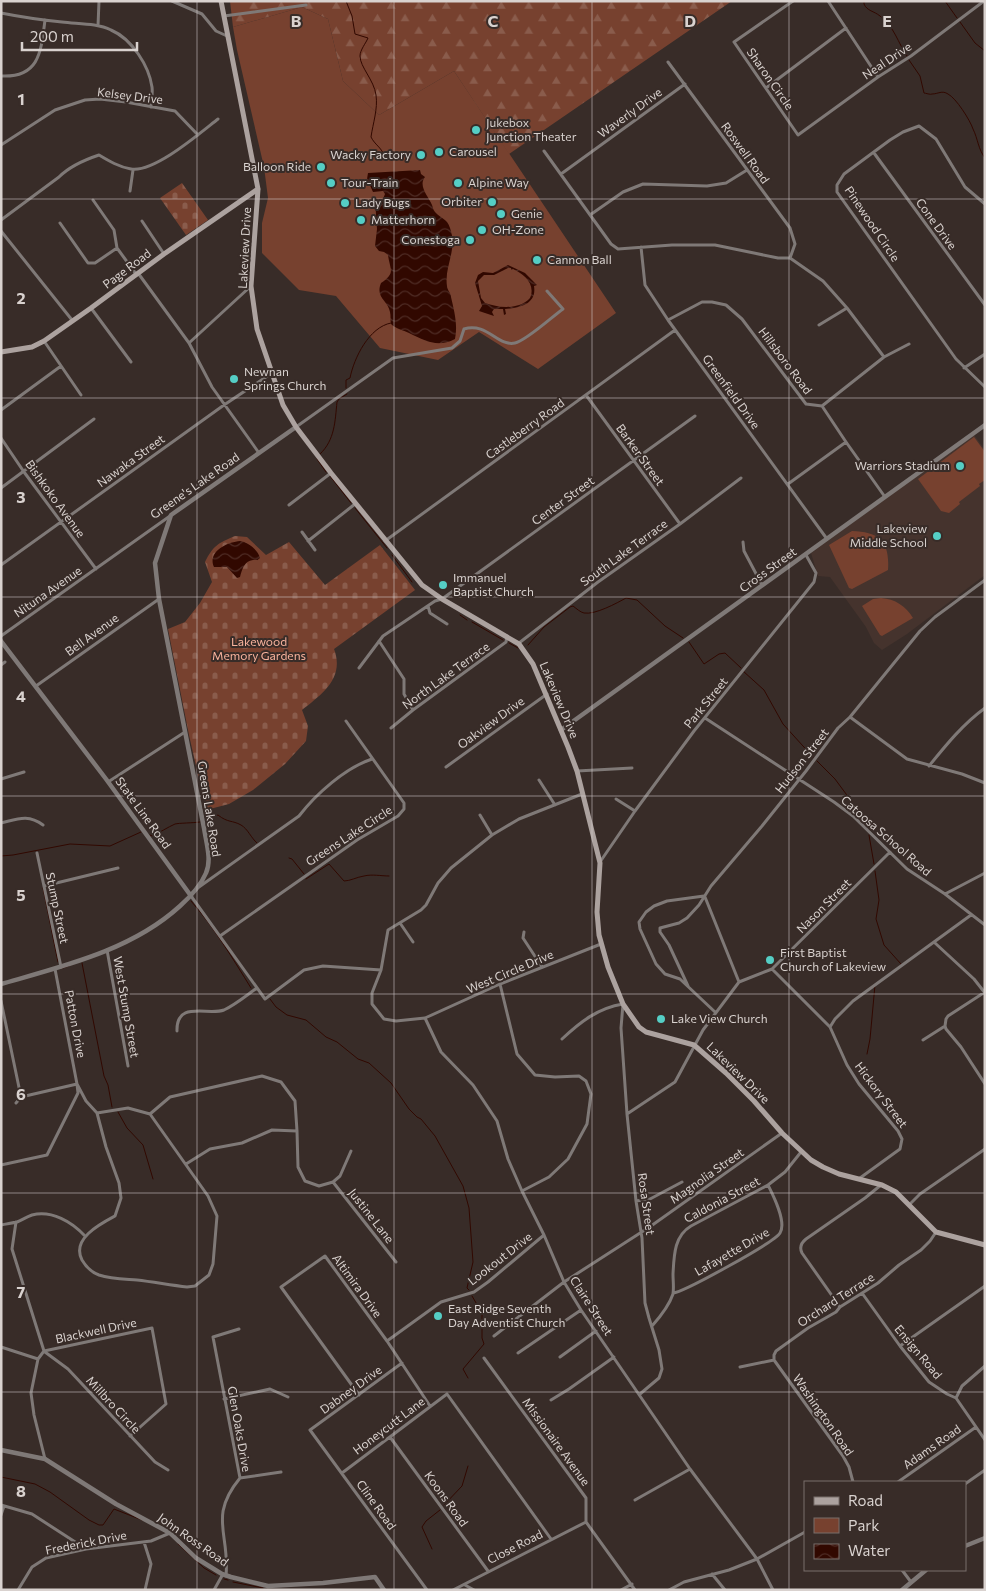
<svg xmlns="http://www.w3.org/2000/svg" width="986" height="1591" font-family="Commissioner,sans-serif">
<style>
.built{fill:#45332d}
.green{fill:#77412f}
.forest{fill:url(#forest-firs)}
.cemetery{fill:url(#cemetery-stones)}
.water{fill:url(#water-waves);fill-rule:evenodd}
.lines{fill:none;stroke-linecap:round;stroke-linejoin:round}
.stream{stroke:#310800;stroke-width:1}
.minor{stroke:#7f7977;stroke-width:3}
.tertiary{stroke:#7f7977;stroke-width:4.5}
.secondary{stroke:#aca29f;stroke-width:5}
.grid{fill:none;stroke:#d9d2cf;stroke-width:1;stroke-opacity:0.55}
.poi-dot{fill:#55cec5;stroke:#382c28;stroke-width:2}
.labels{text-anchor:middle;stroke-width:4;stroke-linejoin:round;paint-order:stroke}
.street-label{font-size:12px;fill:#d9d2cf;stroke:#382c28}
.poi-label{font-size:12px;fill:#d9d2cf;stroke:#382c28;text-anchor:start}
.park-label{font-size:12px;fill:#f9b39d;stroke:#382c28}
.grid-label{font-size:16px;text-anchor:middle;font-weight:bold;fill:#d9d2cf;stroke:#382c28;stroke-width:4;stroke-linejoin:round;paint-order:stroke}
</style>
<defs>
<pattern id="forest-firs" width="22" height="20" patternUnits="userSpaceOnUse" patternTransform="scale(1.25)"><rect width="22" height="20" fill="#77412f"/><path d="M5 1l3.5 6h-7zM16 11l3.5 6h-7z" fill="#8a5c4c"/></pattern>
<pattern id="cemetery-stones" width="16" height="16" patternUnits="userSpaceOnUse" patternTransform="scale(1.25)"><rect width="16" height="16" fill="#77412f"/><path d="M2 7V4a2 2 0 0 1 4 0v3zM10 15v-3a2 2 0 0 1 4 0v3z" fill="#8a5c4c"/></pattern>
<pattern id="water-waves" width="16" height="10" patternUnits="userSpaceOnUse" patternTransform="scale(1.25)"><rect width="16" height="10" fill="#310800"/><path d="M0 5q4-4 8 0t8 0" fill="none" stroke="#4e2b24"/></pattern>
</defs>
<rect width="100%" height="100%" fill="#382c28"/>
<path class="built" d="M974 435 985 450V575L907 634 882 650 874 643 866 627 830 577 818 576 811 553Z"/>
<path class="green" d="M302 7 328 19 343 81 379 115 454 71 616 313 538 369 479 332 438 360 380 348 336 296 299 290 262 253V223L268 198 264 167 237 50 233 27Z
M974 437 985 452V480L979 484 980 486 959 502 960 504 949 513 941 511 918 479Z
M852 531C880 532 890 542 888 570L852 589 849 588 829 545Z
M881 598C895 599 906 606 913 618L882 636 880 635 862 606 873 599Z"/>
<path class="forest" d="M230 1H732L509 154 454 71 379 115 343 81 328 19 302 7 233 27Z"/>
<path class="cemetery" d="M182 183 208 220 186 235 160 198Z
M235 536 247 537 266 555 289 542 325 585 380 545 415 590 334 649C345 678 322 694 302 710L308 726 306 741 285 764 253 790 229 804 206 810 189 735 168 629 185 622 200 603 212 582 205 562C213 546 218 543 235 536Z"/>
<path class="water" d="M420 170 421 174 425 177C418 186 428 196 432 205 433 207 433 210 435 212 441 219 447 218 450 228 458 250 444 266 447 286 447 290 451 293 451 297 454 310 458 325 455 339 438 348 425 341 409 333 403 330 396 329 391 324 390 320 391 316 390 312 388 300 375 298 381 283 396 273 390 270 388 255L384 252 379 251 375 246 377 229 375 199H383L385 194 383 191 373 192 367 179 368 173Z
M508 265 525 273 537 285 534 286C537 304 520 308 505 309L506 314 504 315 503 309H494L492 312 494 316 479 311 482 306 475 283 478 275 483 272 493 273ZM508 268H511V270L513 269C524 274 536 284 530 298 519 310 499 308 485 303L481 298 478 281 484 275H494Z
M240 541C248 542 258 550 260 558 255 562 260 559 253 560 244 561 242 570 240 577L237 578 227 567H214C207 552 227 542 240 541Z"/>
<g class="lines">
<path class="stream" d="M346 1 352 16 355 34 368 38C366 43 360 50 360 56 360 67 374 80 376 95 378 109 373 123 371 137 375 145 381 147 384 155
M864 1V4C867 11 874 11 880 16 894 26 898 43 907 56
M945 1 957 18
M960 22 975 43 985 51
M909 60 920 76 924 93C925 93 931 95 932 94 938 94 942 90 948 94 956 98 970 120 973 129 978 139 978 149 985 158
M346 388V380L350 378C354 358 369 327 391 323
M320 454C335 440 335 421 337 402L339 399 347 394
M317 459 326 472
M330 476 351 503
M355 508 387 548
M392 555 412 582
M460 615 467 620
M472 622 503 640
M689 642 704 664 719 654 725 653 741 668
M509 643 518 648
M528 645 544 627 570 607 573 606C577 609 580 612 584 613 595 615 617 603 626 598L637 600 665 626 683 638
M743 671 764 690 783 724 813 757
M817 761 835 779 852 802 863 813 867 826
M206 820 218 815C228 823 232 820 241 825 248 829 251 838 257 843
M150 835 152 836C159 833 168 827 175 824 179 823 193 823 200 822
M869 835 874 864
M1 856 13 855 70 844 110 846 141 832
M289 858 292 859 304 874
M875 871 879 900 876 919 884 945 901 964
M306 879 329 864 344 881C350 881 357 877 364 876 372 874 381 876 389 876
M43 888 58 962
M191 901C214 927 233 959 251 988
M82 963 104 1076 108 1085 112 1107
M63 968 69 966
M270 999 276 1007 287 1015 306 1020 326 1037 337 1042 358 1059 369 1063 391 1083 409 1109 417 1117 421 1119 435 1136 463 1186 469 1208 473 1262 467 1288 469 1290
M867 1054 870 1039 875 985
M118 1112 127 1128 143 1145 153 1179
M468 1378 463 1369 484 1344 482 1338V1313L472 1296
M1 1477 35 1484 50 1492 89 1520 99 1525H103L114 1509 142 1520
M444 1505 462 1486 468 1466
M178 1544 204 1568 216 1575
M432 1549 422 1527 426 1521 440 1510
M224 1579 228 1580
M233 1582 263 1588"/>
<path class="minor" d="M172 1 202 14 216 31 227 36
M793 1 734 42 798 135 878 77 911 56 984 1
M828 1 878 77
M1 13C21 17 42 20 62 22 78 24 97 23 111 30 132 39 149 66 152 87 153 94 151 100 151 107
M224 16 306 5
M98 26 99 1
M668 62 790 228 795 244 790 258
M1 76C40 78 41 51 45 20
M766 88 846 28
M1 145 55 110 85 100 100 99 126 102 175 111 198 135
M544 151 611 244 618 249 672 245H715L778 258H790L823 281 847 308 884 357
M874 153 985 305
M561 174 685 84
M130 191 133 170
M93 200 114 230 117 248 136 274
M985 204 965 187 936 139 919 126 903 132 890 140 844 174 837 185V192L956 359 985 387
M590 215 623 192 643 184 707 186 726 183 747 170
M1 220 59 177C70 166 84 160 99 155 109 161 119 167 131 169 154 173 200 133 218 119
M142 221 164 254
M60 223 88 263H95L117 248
M1 231 72 320
M641 247 645 285 668 320 827 539
M138 273 189 343 212 387 259 453
M91 308 131 362
M668 320 702 302H712L726 305 742 319 806 404 822 406 846 442 885 497
M819 325 847 308
M44 341 81 395
M189 343 251 286
M964 368 985 354
M586 395 680 524
M822 406 884 357 909 344
M1 410 61 366
M296 427 393 358 452 348 460 341 464 329C487 322 498 347 515 343 526 341 553 316 563 309L547 291
M1 438 24 472 96 569
M788 484 846 442
M1 488 94 419
M289 505 331 473
M302 532 315 550
M308 541 355 504
M385 541 675 330
M743 542 744 551 762 585
M1 565 224 405 272 373
M428 606 430 613 447 624
M1 636 170 516
M379 641 404 679V694L413 710
M519 643 598 582 680 524 741 478
M1 665 5 662
M359 668 383 636 435 601 442 599 695 416
M36 686 159 599
M850 717 907 759 962 774 985 783
M705 718 834 802 853 816 907 869 945 894 985 925
M391 728 413 710 506 642 507 636
M929 766C946 745 963 724 985 708
M446 767 547 694
M577 771 632 768
M1 779 24 772
M539 780 555 805
M108 782 185 732
M582 794 519 819 492 835 451 868 438 883 426 905 421 910 388 930 381 970 372 993V1004L384 1019 396 1021 425 1018 500 984 601 944
M616 799 635 811
M480 815 492 835
M1 823C18 819 28 814 43 825
M37 853 61 967
M600 862 635 811 694 731 814 582 816 573 806 555
M44 886 118 868
M199 887 299 816C316 794 345 768 372 759
M945 894 985 873
M191 896 265 999 304 970 323 966 381 970
M704 896 667 901 654 906 646 912 639 922 640 929 656 964 665 974 680 979 715 1012
M705 897 739 982
M400 923 413 942
M524 932 523 938 542 967
M220 936 357 840 398 816 404 809V803L346 721
M935 943 974 979 985 993
M107 950 128 1066
M772 969 830 1027 847 1065 859 1084 898 1131 902 1139 900 1149 860 1178
M500 984 517 1054 535 1075 555 1077 579 1076 586 1081 591 1094 587 1124 568 1159 549 1177 522 1191
M688 986 669 945 660 932V928L679 923 687 918 699 905 711 886 762 826 806 771 838 728 850 717 920 631 935 617 985 580
M1 1001 21 1097 16 1103
M425 1018 441 1052 473 1085 497 1121 508 1159 522 1191 544 1235 564 1282 581 1310 690 1469 757 1559 773 1590
M945 1026 946 1029 961 1047 985 1084
M830 1027 835 1019 853 1001 971 915
M177 1031C176 1000 208 1016 224 1010 235 1005 247 995 257 988
M562 1039C580 1022 598 1008 623 1004L621 1028 627 1114 636 1201 642 1238 645 1303 649 1318 659 1350 662 1369 659 1378 640 1394
M923 1040 945 1026 946 1019 948 1016 985 992
M77 1084 86 1101 97 1113 128 1108 150 1114 208 1196 217 1216 213 1264 209 1275 195 1286 187 1287C170 1285 154 1282 137 1280 124 1279 111 1279 99 1275 91 1272 86 1267 82 1260 71 1239 100 1224 115 1216L121 1198 119 1183 106 1147 97 1113
M21 1097 77 1084
M150 1114 170 1097 262 1076 281 1082 295 1101 297 1131 298 1167 305 1181 319 1186 333 1182 340 1176 351 1151
M627 1114 675 1082 703 1030 739 982 772 969 890 852
M186 1164 210 1149 242 1143 272 1130 297 1131
M1 1165 47 1155 78 1093 77 1084 55 969
M333 1182 396 1262
M636 1201 650 1199 682 1182
M909 1205 920 1194 985 1149
M16 1222 12 1249 44 1351 38 1359 31 1393 34 1415 45 1459
M1 1225C6 1224 12 1223 17 1222 22 1220 26 1217 32 1215 52 1210 72 1222 85 1236
M673 1293C684 1292 775 1242 780 1233 787 1222 773 1195 768 1185
M862 1293 900 1346 929 1382 947 1394 956 1398 985 1440
M840 1307 802 1253C799 1247 801 1243 806 1239L865 1198 881 1185
M652 1326C660 1317 669 1306 673 1294 674 1287 673 1281 673 1274 674 1256 674 1236 691 1226L768 1185 785 1172 801 1152
M494 1336 564 1282 651 1226 782 1133
M387 1341 441 1302 474 1292 488 1282 544 1235
M900 1346 985 1286
M1 1347 38 1359
M44 1351 152 1328 166 1404 130 1436
M45 1352 68 1369 155 1462 168 1470
M518 1353 581 1310
M560 1357 596 1331
M484 1358 586 1498V1522L635 1590
M774 1360V1355L776 1351 808 1328 836 1312 840 1307 878 1283 899 1265 921 1250 930 1241 936 1232
M774 1360 843 1456 849 1467 853 1482
M402 1363 310 1430 427 1590
M740 1367 774 1360
M359 1395 281 1287 325 1256 387 1341 430 1406
M956 1398 962 1386 985 1366
M224 1399 270 1389 288 1397
M551 1400 569 1389 614 1357
M390 1437 488 1571
M342 1473 447 1394 551 1539
M240 1478 281 1472
M898 1482 976 1427
M965 1484 985 1470
M635 1500 690 1469
M1 1505 32 1514 86 1549
M1 1515 4 1506
M144 1542 151 1564 145 1590
M902 1570 911 1582
M712 1574 725 1590
M226 1576C230 1533 208 1517 240 1478L213 1337 239 1329
M465 1585 474 1590
M18 1590 32 1567 46 1558 86 1549 151 1541 170 1533
M214 1590 223 1574
M453 1590 586 1522
M621 1590 632 1584
M669 1590 684 1582 729 1570 757 1559 805 1532"/>
<path class="tertiary" d="M1 641 106 779 191 896
M561 730 985 425
M1 984C64 966 132 950 180 906 190 897 201 885 206 873 212 860 206 842 204 828L159 599 155 563 171 515 296 427
M1 1450 45 1459 116 1504 170 1533 196 1558 222 1574 231 1577 268 1586 323 1583 375 1577 384 1590
M965 1546 985 1538
M902 1590 926 1570"/>
<path class="secondary" d="M221 1 258 189 251 286 257 329 283 405 296 427 331 473 422 585 442 599 519 644 533 664 568 747 577 771 600 863 597 912 599 935 608 967 623 1004 639 1027 646 1032 694 1045 726 1073 754 1101 782 1133 811 1160 823 1167 839 1174 882 1185 896 1192 936 1232 985 1245
M1 352 32 347 44 341 91 308 164 254 258 189"/>
</g>
<path class="grid" d="M197 1V1590M394 1V1590M592 1V1590M789 1V1590M1 199H985M1 398H985M1 597H985M1 796H985M1 994H985M1 1193H985M1 1392H985"/>
<g class="poi-dot">
<circle cx="476" cy="130" r="5"/>
<circle cx="439" cy="152" r="5"/>
<circle cx="421" cy="155" r="5"/>
<circle cx="321" cy="167" r="5"/>
<circle cx="331" cy="183" r="5"/>
<circle cx="458" cy="183" r="5"/>
<circle cx="492" cy="202" r="5"/>
<circle cx="345" cy="203" r="5"/>
<circle cx="501" cy="214" r="5"/>
<circle cx="361" cy="220" r="5"/>
<circle cx="482" cy="230" r="5"/>
<circle cx="470" cy="240" r="5"/>
<circle cx="537" cy="260" r="5"/>
<circle cx="234" cy="379" r="5"/>
<circle cx="960" cy="466" r="5"/>
<circle cx="937" cy="536" r="5"/>
<circle cx="443" cy="585" r="5"/>
<circle cx="770" cy="960" r="5"/>
<circle cx="661" cy="1019" r="5"/>
<circle cx="438" cy="1316" r="5"/>
</g>
<g class="labels">
<g class="street-label">
<text transform="translate(887 61) rotate(-34)" y="4">Neal Drive</text>
<text transform="translate(770 79) rotate(55)" y="4">Sharon Circle</text>
<text transform="translate(130 96) rotate(7)" y="4">Kelsey Drive</text>
<text transform="translate(630 113) rotate(-36)" y="4">Waverly Drive</text>
<text transform="translate(745 153) rotate(54)" y="4">Roswell Road</text>
<text transform="translate(872 224) rotate(56)" y="4">Pinewood Circle</text>
<text transform="translate(936 224) rotate(54)" y="4">Cone Drive</text>
<text transform="translate(245 248) rotate(-87)" y="4">Lakeview Drive</text>
<text transform="translate(127 269) rotate(-37)" y="4">Page Road</text>
<text transform="translate(785 361) rotate(53)" y="4">Hillsboro Road</text>
<text transform="translate(731 392) rotate(54)" y="4">Greenfield Drive</text>
<text transform="translate(525 429) rotate(-36)" y="4">Castleberry Road</text>
<text transform="translate(640 455) rotate(54)" y="4">Barker Street</text>
<text transform="translate(131 461) rotate(-36)" y="4">Nawaka Street</text>
<text transform="translate(195 486) rotate(-35)" y="4">Greene's Lake Road</text>
<text transform="translate(55 499) rotate(54)" y="4">Bishkoko Avenue</text>
<text transform="translate(563 501) rotate(-36)" y="4">Center Street</text>
<text transform="translate(624 553) rotate(-36)" y="4">South Lake Terrace</text>
<text transform="translate(768 570) rotate(-36)" y="4">Cross Street</text>
<text transform="translate(48 592) rotate(-35)" y="4">Nituna Avenue</text>
<text transform="translate(92 635) rotate(-36)" y="4">Bell Avenue</text>
<text transform="translate(446 676) rotate(-36)" y="4">North Lake Terrace</text>
<text transform="translate(559 700) rotate(67)" y="4">Lakeview Drive</text>
<text transform="translate(706 703) rotate(-51)" y="4">Park Street</text>
<text transform="translate(491 723) rotate(-36)" y="4">Oakview Drive</text>
<text transform="translate(802 761) rotate(-52)" y="4">Hudson Street</text>
<text transform="translate(209 809) rotate(81)" y="4">Greens Lake Road</text>
<text transform="translate(143 813) rotate(54)" y="4">State Line Road</text>
<text transform="translate(349 836) rotate(-33)" y="4">Greens Lake Circle</text>
<text transform="translate(886 836) rotate(41)" y="4">Catoosa School Road</text>
<text transform="translate(824 906) rotate(-45)" y="4">Nason Street</text>
<text transform="translate(57 908) rotate(78)" y="4">Stump Street</text>
<text transform="translate(510 972) rotate(-23)" y="4">West Circle Drive</text>
<text transform="translate(126 1007) rotate(80)" y="4">West Stump Street</text>
<text transform="translate(75 1024) rotate(79)" y="4">Patton Drive</text>
<text transform="translate(738 1073) rotate(44)" y="4">Lakeview Drive</text>
<text transform="translate(881 1095) rotate(53)" y="4">Hickory Street</text>
<text transform="translate(707 1176) rotate(-35)" y="4">Magnolia Street</text>
<text transform="translate(722 1200) rotate(-28)" y="4">Caldonia Street</text>
<text transform="translate(646 1204) rotate(82)" y="4">Rosa Street</text>
<text transform="translate(371 1216) rotate(52)" y="4">Justine Lane</text>
<text transform="translate(732 1252) rotate(-30)" y="4">Lafayette Drive</text>
<text transform="translate(500 1259) rotate(-38)" y="4">Lookout Drive</text>
<text transform="translate(357 1286) rotate(54)" y="4">Altimira Drive</text>
<text transform="translate(836 1300) rotate(-33)" y="4">Orchard Terrace</text>
<text transform="translate(591 1306) rotate(57)" y="4">Claire Street</text>
<text transform="translate(96 1331) rotate(-12)" y="4">Blackwell Drive</text>
<text transform="translate(918 1352) rotate(50)" y="4">Ensign Road</text>
<text transform="translate(351 1390) rotate(-36)" y="4">Dabney Drive</text>
<text transform="translate(113 1405) rotate(47)" y="4">Millbro Circle</text>
<text transform="translate(823 1415) rotate(55)" y="4">Washington Road</text>
<text transform="translate(389 1426) rotate(-37)" y="4">Honeycutt Lane</text>
<text transform="translate(239 1429) rotate(80)" y="4">Glen Oaks Drive</text>
<text transform="translate(556 1442) rotate(54)" y="4">Missionaire Avenue</text>
<text transform="translate(932 1447) rotate(-35)" y="4">Adams Road</text>
<text transform="translate(446 1499) rotate(54)" y="4">Koons Road</text>
<text transform="translate(376 1505) rotate(54)" y="4">Cline Road</text>
<text transform="translate(193 1540) rotate(35)" y="4">John Ross Road</text>
<text transform="translate(86 1543) rotate(-11)" y="4">Frederick Drive</text>
<text transform="translate(515 1547) rotate(-27)" y="4">Close Road</text>
</g>
<g class="poi-label">
<text x="486" y="127">Jukebox<tspan x="486" dy="14">Junction Theater</tspan></text>
<text x="449" y="156">Carousel</text>
<text x="411" y="159" text-anchor="end">Wacky Factory</text>
<text x="311" y="171" text-anchor="end">Balloon Ride</text>
<text x="341" y="187">Tour-Train</text>
<text x="468" y="187">Alpine Way</text>
<text x="482" y="206" text-anchor="end">Orbiter</text>
<text x="355" y="207">Lady Bugs</text>
<text x="511" y="218">Genie</text>
<text x="371" y="224">Matterhorn</text>
<text x="492" y="234">OH-Zone</text>
<text x="460" y="244" text-anchor="end">Conestoga</text>
<text x="547" y="264">Cannon Ball</text>
<text x="244" y="376">Newnan<tspan x="244" dy="14">Springs Church</tspan></text>
<text x="950" y="470" text-anchor="end">Warriors Stadium</text>
<text x="927" y="533" text-anchor="end">Lakeview<tspan x="927" dy="14">Middle School</tspan></text>
<text x="453" y="582">Immanuel<tspan x="453" dy="14">Baptist Church</tspan></text>
<text x="780" y="957">First Baptist<tspan x="780" dy="14">Church of Lakeview</tspan></text>
<text x="671" y="1023">Lake View Church</text>
<text x="448" y="1313">East Ridge Seventh<tspan x="448" dy="14">Day Adventist Church</tspan></text>
</g>
<g class="park-label">
<text x="259" y="646">Lakewood<tspan x="259" dy="14">Memory Gardens</tspan></text>
</g>
</g>
<g class="grid-label">
<text x="296" y="27">B</text>
<text x="493" y="27">C</text>
<text x="690" y="27">D</text>
<text x="887" y="27">E</text>
<text x="21" y="105">1</text>
<text x="21" y="304">2</text>
<text x="21" y="503">3</text>
<text x="21" y="702">4</text>
<text x="21" y="901">5</text>
<text x="21" y="1100">6</text>
<text x="21" y="1298">7</text>
<text x="21" y="1497">8</text>
</g>
<rect width="986" height="1591" fill="none" stroke="#d9d2cf" stroke-width="5"/>
<rect x="804" y="1481" width="162" height="90" fill="#382c28" stroke="#786e6b"/>
<rect x="814" y="1497" width="25" height="8" fill="#aca29f" stroke="#786e6b"/>
<text x="848" y="1506" font-size="15" fill="#d9d2cf">Road</text>
<rect x="814" y="1518" width="25" height="15" fill="#77412f" stroke="#786e6b"/>
<text x="848" y="1531" font-size="15" fill="#d9d2cf">Park</text>
<rect x="814" y="1544" width="25" height="15" fill="url(#water-waves)" stroke="#786e6b"/>
<text x="848" y="1556" font-size="15" fill="#d9d2cf">Water</text>
<path d="M22 42v8h115v-8" fill="none" stroke="#d9d2cf" stroke-width="2.5"/>
<text x="30" y="42" font-size="15" fill="#d9d2cf" stroke="#382c28" stroke-width="4" paint-order="stroke">200 m</text>
</svg>
